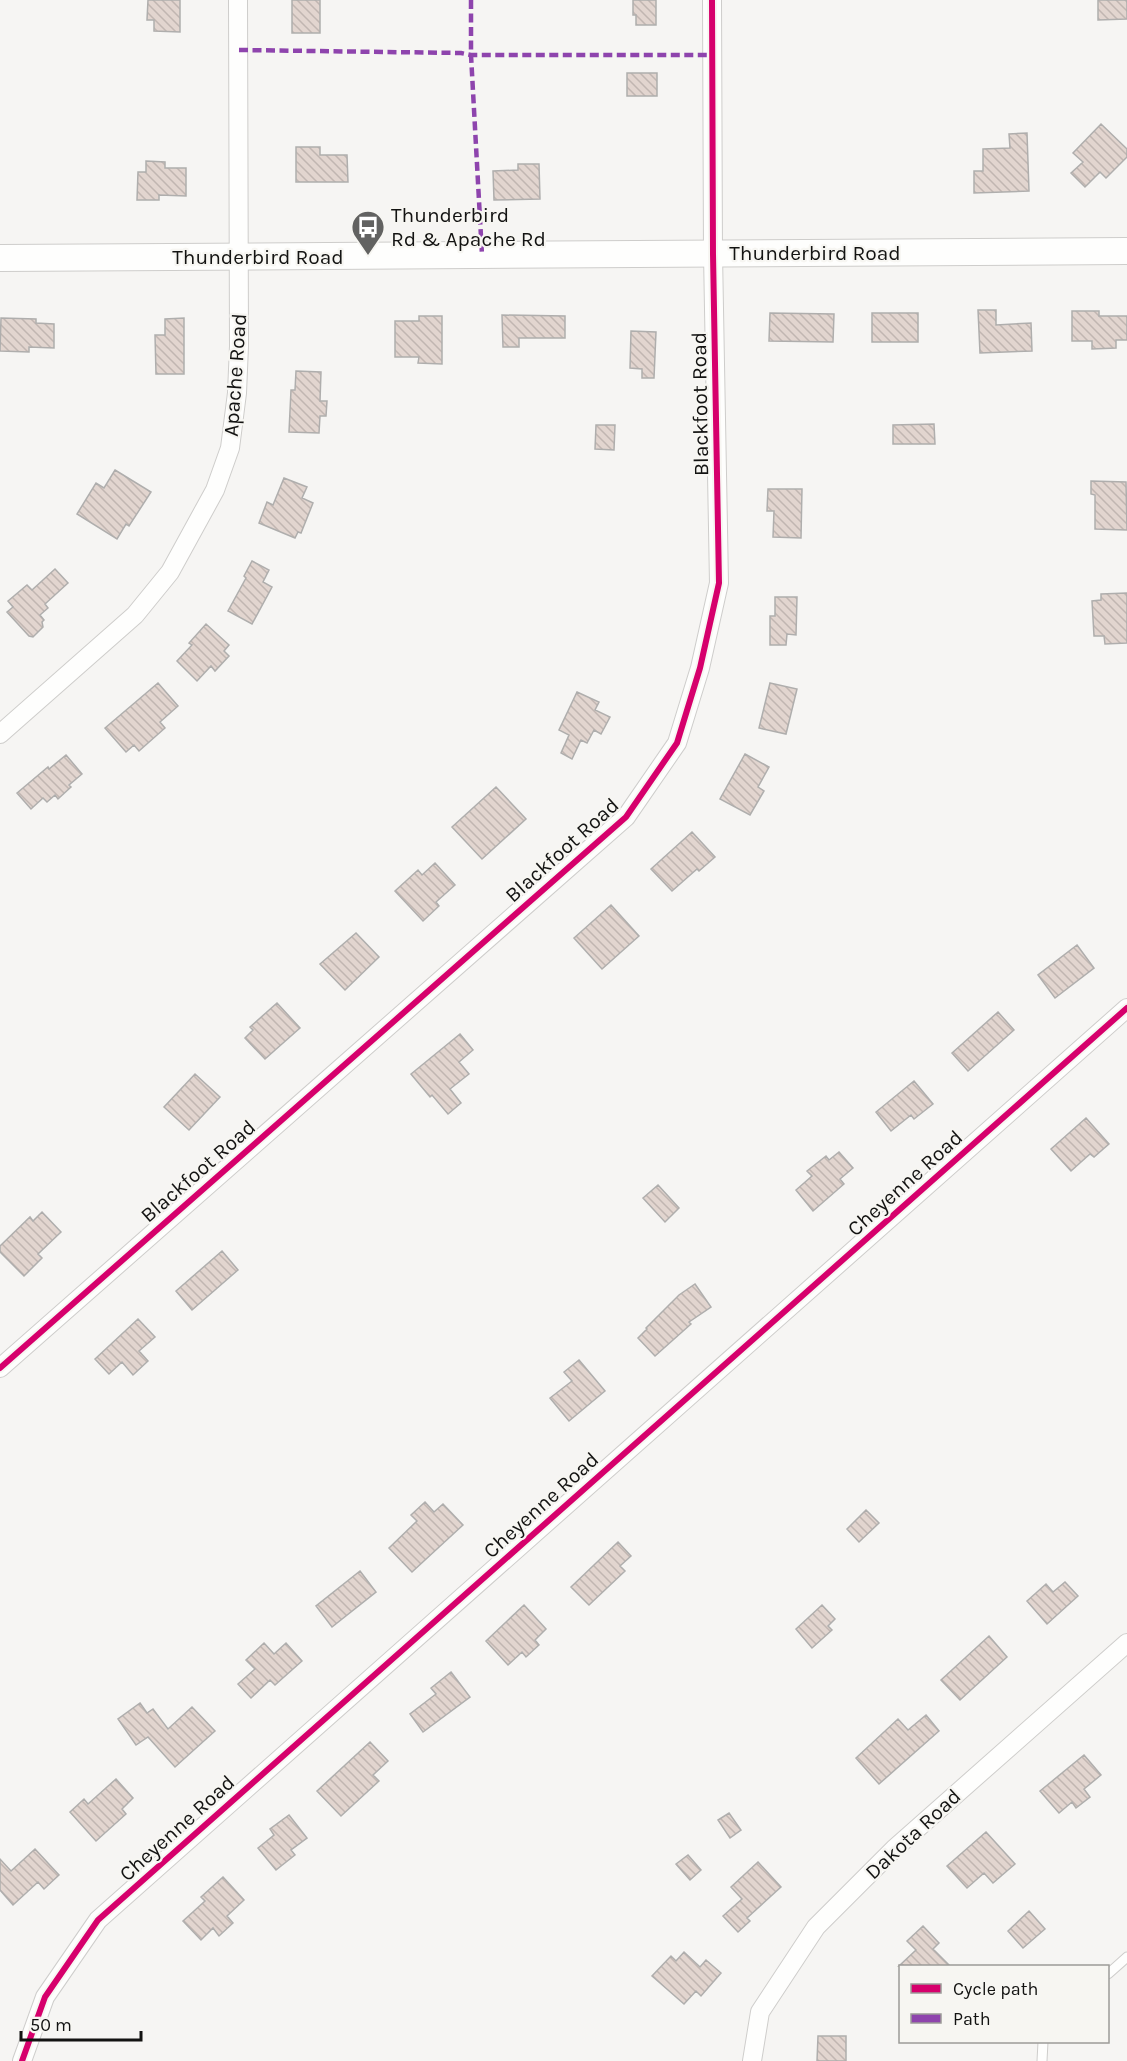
<svg xmlns="http://www.w3.org/2000/svg" width="1127" height="2061" font-family="Karla,sans-serif">
<style>
.building{fill:url(#building-back-hatch);stroke:#afaead;stroke-width:1.5}
.lines{fill:none;stroke-linecap:round;stroke-linejoin:round}
.service-casing{stroke:#cecdcb;stroke-width:11}
.minor-casing{stroke:#cecdcb;stroke-width:20}
.secondary-casing{stroke:#cecdcb;stroke-width:28}
.service{stroke:#fefefd;stroke-width:9}
.minor{stroke:#fefefd;stroke-width:18}
.secondary{stroke:#fefefd;stroke-width:26}
.quiet{stroke:#8e44ad;stroke-width:4.5;stroke-dasharray:9 4.5;stroke-linecap:butt}
.cycleway-casing{stroke:#f7f6f2;stroke-width:10}
.cycleway{stroke:#d6006c;stroke-width:6}
.labels{text-anchor:middle;stroke-width:4.5;stroke-linejoin:round;paint-order:stroke}
.poi-label{font-size:21px;fill:#131312;stroke:#f7f6f2;text-anchor:start}
.street-label{font-size:21px;fill:#131312;stroke:#f7f6f2}
</style>
<defs>
<pattern id="building-back-hatch" width="6" height="6" patternUnits="userSpaceOnUse" patternTransform="scale(1.5)"><rect width="6" height="6" fill="#e2d5cf"/><path d="M-1 5l2 2M0 0l6 6M5-1l2 2" fill="none" stroke="#c1b6b1"/></pattern>
</defs>
<rect width="100%" height="100%" fill="#f6f5f3"/>
<path class="building" d="M148 0H180V32L154 31V20H147Z
M292 0H320V33H292Z
M633 0H656V25H636V15H633Z
M1098 0H1127V19L1098 20Z
M627 73H657V96H627Z
M1101 124 1127 149V157L1106 178 1100 172 1085 187 1071 173 1083 162 1073 153Z
M1027 133 1029 191 974 193V171H983V149L1010 148 1009 134Z
M296 147H320V155H347L348 182H296Z
M146 161 165 162V168H186V196L159 195V200H137L138 172H146Z
M518 164H539L540 199 494 200 493 171 518 170Z
M978 310H996V325L1031 323 1032 351 980 353Z
M1072 311H1099V316H1127V340H1116V348L1092 349V341H1072Z
M770 313 834 314 833 342 769 341Z
M872 313H918V342H872Z
M502 315 565 316V338H519V347H503Z
M419 316H442V364L418 363 419 357H395V321H419Z
M1 318 36 319V323L54 324V348L29 347V352L0 351Z
M184 318V374H156L155 335H165V319Z
M631 331 656 332 654 378H642V369L630 368Z
M296 371 321 372 320 401H327L326 416H320L319 433 289 432 291 390H295Z
M934 424 935 444H893V425Z
M596 425H615L614 450 595 449Z
M115 470 151 492 129 526 126 524 117 539 77 514 96 483 104 488Z
M284 478 307 487 302 498 313 503 301 533 298 532 295 538 259 523 267 502 273 505Z
M1091 481 1126 482 1127 530 1095 529V495L1091 494Z
M768 489H802L801 538 773 537 774 511H767Z
M252 561 269 570 263 582 272 587 252 624 228 611 246 578 244 576Z
M55 569 68 583 45 604 48 608 40 615 44 620 42 622 43 627 33 637 29 636 7 612 13 607 8 601 27 585 32 590Z
M1127 593V643L1105 644 1104 636H1094L1092 601 1101 600V594Z
M775 597H797L796 635 787 634 786 645H770V616H775Z
M206 624 229 645 224 651 229 656 215 671 211 666 197 681 177 661 192 645 189 643Z
M158 683 178 706 160 722 165 728 139 751 134 745 126 752 105 728Z
M770 683 797 689 786 734 759 728Z
M577 692 599 702 595 710 610 717 601 734 594 730 587 743 581 740 572 759 561 753 569 735 559 730Z
M745 754 769 767 758 787 764 791 750 815 720 799Z
M66 755 82 774 69 785 71 787 58 799 55 795 47 802 43 798 31 809 17 793 48 767 49 769Z
M496 787 526 819 482 859 452 827Z
M692 832 715 857 699 871 697 869 672 891 651 869Z
M435 863 455 885 436 902 439 906 423 921 395 891 418 870 422 875Z
M611 905 639 936 602 969 574 938Z
M356 933 379 957 345 990 320 964Z
M1077 945 1094 968 1055 998 1038 975Z
M277 1003 300 1028 265 1059 245 1038 253 1030 250 1027Z
M998 1012 1014 1030 968 1071 952 1053Z
M460 1034 473 1050 459 1062 469 1074 450 1089 461 1103 448 1114 432 1095 430 1097 411 1074Z
M195 1074 220 1097 189 1130 164 1107Z
M914 1081 933 1104 914 1119 911 1115 891 1131 876 1112Z
M1086 1118 1109 1144 1094 1157 1090 1154 1071 1171 1051 1149Z
M839 1152 853 1168 840 1179 844 1184 813 1211 796 1190 812 1176 807 1171 826 1156 829 1160Z
M658 1185 679 1208 665 1222 643 1198Z
M42 1212 61 1232 38 1254 42 1258 24 1276 0 1252V1246L30 1217 33 1221Z
M222 1251 238 1270 192 1310 176 1291Z
M695 1284 711 1307 689 1322 691 1324 655 1356 638 1338 647 1329 646 1328 679 1295Z
M138 1319 155 1337 139 1351 148 1361 133 1375 122 1362 109 1374 95 1359Z
M579 1360 605 1391 569 1421 550 1398 572 1381 564 1372Z
M425 1502 434 1512 443 1504 463 1525 412 1572 389 1548 417 1521 411 1515Z
M866 1510 879 1523 859 1542 847 1529Z
M618 1542 631 1556 620 1566 625 1571 589 1605 571 1587Z
M360 1571 376 1592 332 1627 316 1606Z
M1065 1582 1078 1596 1047 1624 1027 1601 1046 1584 1053 1592Z
M524 1605 546 1629 535 1640 539 1645 526 1657 522 1652 508 1665 486 1641Z
M822 1605 835 1619 828 1626 832 1630 812 1648 796 1629Z
M989 1636 1007 1657 960 1700 941 1680Z
M264 1643 274 1654 286 1643 302 1661 275 1685 270 1680 251 1698 238 1684 255 1669 246 1660Z
M451 1672 470 1697 423 1732 410 1714 436 1694 431 1688Z
M140 1703 147 1713 153 1709 168 1729 192 1707 215 1731 175 1767 148 1737 136 1745 118 1719Z
M926 1715 939 1731 879 1784 856 1758 898 1719 908 1730Z
M370 1742 388 1761 373 1775 379 1781 341 1816 317 1791Z
M1084 1755 1101 1775 1084 1789 1090 1797 1076 1808 1072 1802 1059 1813 1040 1791Z
M116 1779 133 1798 122 1809 126 1814 96 1841 70 1812 84 1799 88 1804Z
M729 1813 741 1830 730 1838 718 1820Z
M289 1815 307 1838 291 1850 295 1855 276 1870 258 1848 274 1835 270 1829Z
M986 1832 1015 1864 993 1883 984 1873 967 1888 947 1866Z
M35 1849 59 1875 44 1889 38 1882 13 1905 0 1890V1859L11 1871Z
M688 1855 701 1870 690 1880 676 1864Z
M758 1862 781 1887 747 1918 750 1921 738 1932 723 1916 742 1899 731 1887Z
M223 1877 244 1900 227 1916 233 1923 219 1936 213 1928 201 1940 183 1921 205 1901 201 1897Z
M1029 1911 1045 1929 1023 1948 1008 1931Z
M923 1926 939 1943 933 1949 950 1966H899L916 1950 907 1941Z
M684 1952 700 1967 706 1960 721 1973 701 1996 696 1991 684 2004 652 1976 671 1956 676 1961Z
M818 2036H846V2061H817Z"/>
<g class="lines">
<defs>
<path id="service" d="M1108 1974 1127 1957
M1042 2061 1043 2042"/>
<path id="minor" d="M0 734 135 615 170 572 215 490 230 448 237 393 239 346 238 0
M0 1368 626 817 677 743 700 668 719 583 713 254 712 0
M22 2061 45 1997 98 1920 1127 1008
M752 2061 760 2012 816 1927 894 1849 1127 1643"/>
<path id="secondary" d="M0 258 1127 251"/>
</defs>
<use href="#service" class="service-casing"/>
<use href="#minor" class="minor-casing"/>
<use href="#secondary" class="secondary-casing"/>
<use href="#service" class="service"/>
<use href="#minor" class="minor"/>
<use href="#secondary" class="secondary"/>
<path class="quiet" d="M471 0V55L482 255
M239 50 461 53 471 55H712"/>
<defs>
<path id="cycleway" d="M0 1368 626 817 677 743 700 668 719 583 713 254 712 0
M22 2061 45 1997 98 1920 1127 1008"/>
</defs>
<use href="#cycleway" class="cycleway-casing"/>
<use href="#cycleway" class="cycleway"/>
</g>
<defs>
<symbol id="bus-pin" viewBox="-11 -11 22 30"><path d="M0 17L-7.5 6A9.5 9.5 0 1 1 7.5 6Z" fill="#626261" stroke="#f7f6f2"/><path d="M-5-6H5V4H4V6H2V4H-2V6H-4V4H-5ZM-3.5-4V0h7V-4ZM-3.5 1.2v1.5H-2V1.2ZM2 1.2v1.5H3.5V1.2Z" fill="#fff"/></symbol>
</defs>
<g fill-rule="evenodd">
<use href="#bus-pin" x="349" y="208" width="38" height="52"/>
</g>
<g class="labels">
<g class="poi-label">
<text x="391" y="222">Thunderbird<tspan x="391" dy="24">Rd &amp; Apache Rd</tspan></text>
</g>
<g class="street-label">
<text x="815" y="260">Thunderbird Road</text>
<text x="258" y="264">Thunderbird Road</text>
<text transform="translate(235 375) rotate(-86)" y="7">Apache Road</text>
<text transform="translate(700 404) rotate(-91)" y="7">Blackfoot Road</text>
<text transform="translate(562 850) rotate(-42)" y="7">Blackfoot Road</text>
<text transform="translate(198 1171) rotate(-41)" y="7">Blackfoot Road</text>
<text transform="translate(905 1183) rotate(-42)" y="7">Cheyenne Road</text>
<text transform="translate(541 1505) rotate(-42)" y="7">Cheyenne Road</text>
<text transform="translate(177 1828) rotate(-42)" y="7">Cheyenne Road</text>
<text transform="translate(913 1834) rotate(-43)" y="7">Dakota Road</text>
</g>
</g>
<rect x="899" y="1965" width="210" height="78" fill="#f7f6f2" stroke="#9c9b98" stroke-width="1.5"/>
<rect x="911" y="1984" width="30" height="9" fill="#d6006c" stroke="#9c9b98" stroke-width="1.5"/>
<text x="953" y="1995" font-size="18" fill="#131312">Cycle path</text>
<rect x="911" y="2014" width="30" height="9" fill="#8e44ad" stroke="#9c9b98" stroke-width="1.5"/>
<text x="953" y="2025" font-size="18" fill="#131312">Path</text>
<path d="M21 2031v9h120v-9" fill="none" stroke="#131312" stroke-width="3"/>
<text x="30" y="2031" font-size="18" fill="#131312" stroke="#f7f6f2" stroke-width="4.5" paint-order="stroke">50 m</text>
</svg>
